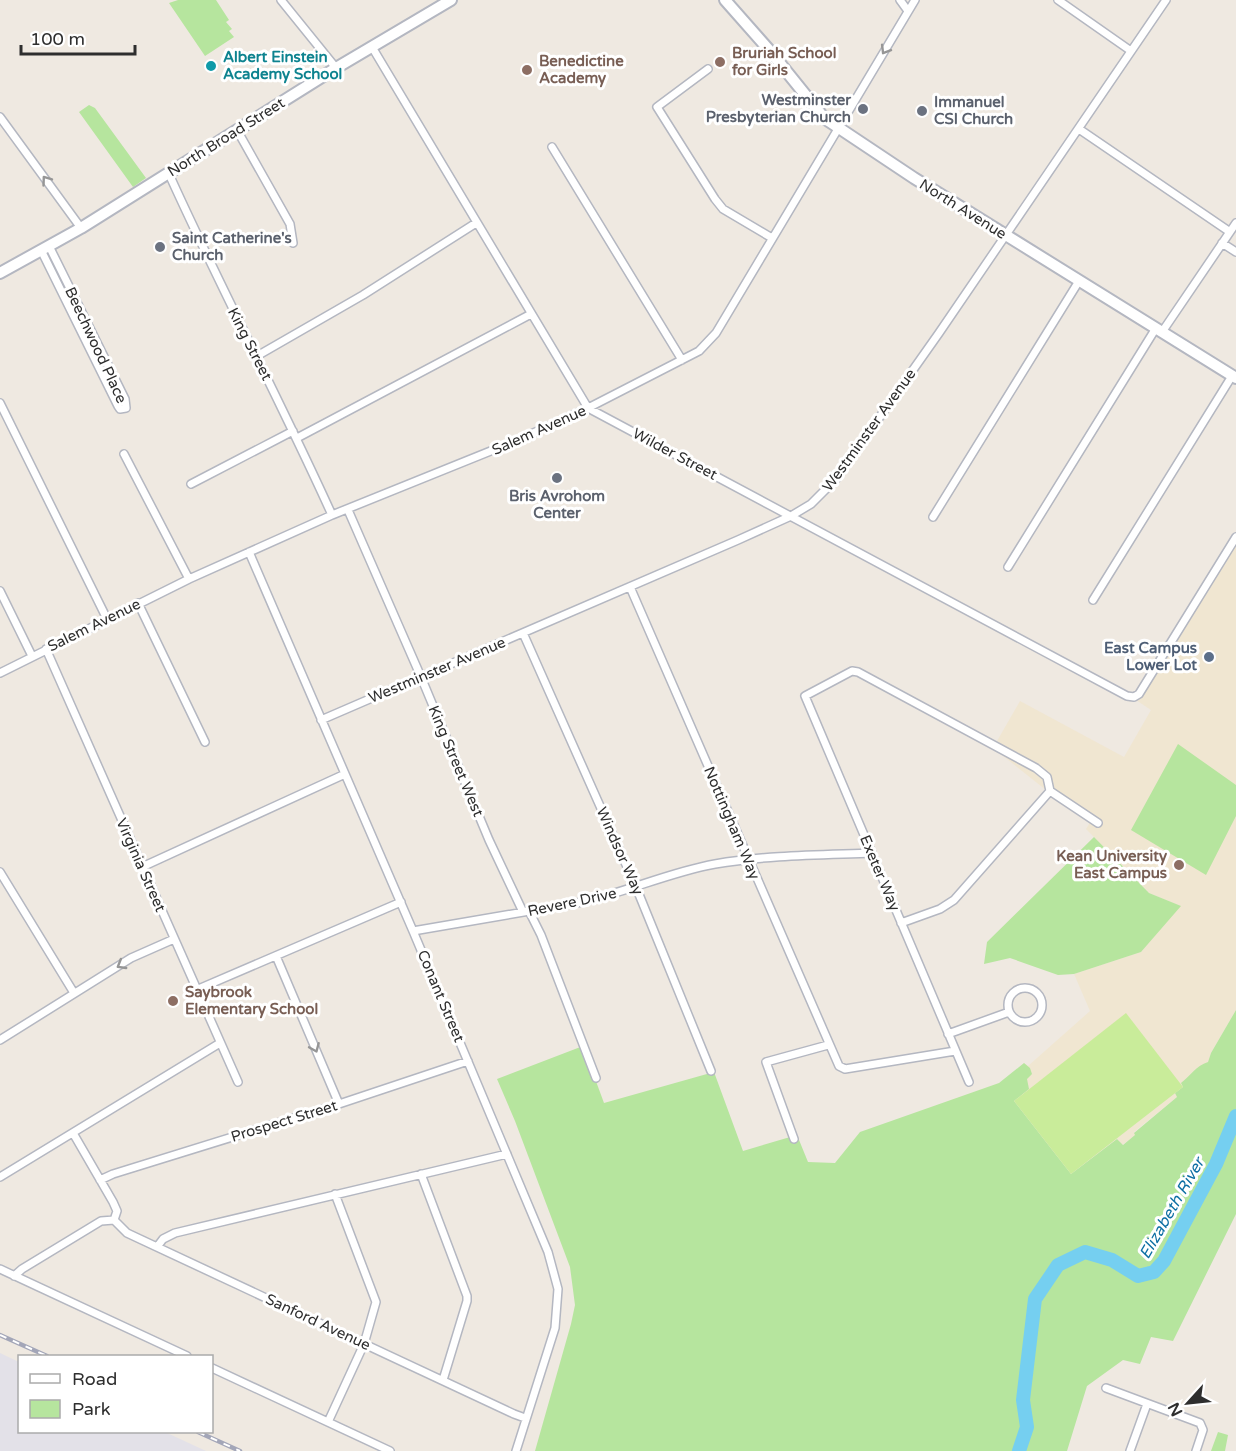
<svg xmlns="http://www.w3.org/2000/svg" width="1236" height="1451" font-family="'Varela Round',sans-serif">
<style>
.industrial{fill:#e3e1e8}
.education{fill:#f0e6d1}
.green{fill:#b6e59e}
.pitch{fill:#c9ec9a}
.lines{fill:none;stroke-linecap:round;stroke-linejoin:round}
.river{stroke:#75cff0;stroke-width:14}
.minor-casing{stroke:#b4b7c1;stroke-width:10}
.secondary-casing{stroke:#b4b7c1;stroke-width:14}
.minor{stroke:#fff;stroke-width:7}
.secondary{stroke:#fff;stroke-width:10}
.rail-casing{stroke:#a3a6b8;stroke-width:4.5}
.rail{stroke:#fff;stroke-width:2;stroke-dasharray:7;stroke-linecap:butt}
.oneway{stroke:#969696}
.education-dot{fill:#8d6e63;stroke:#fff;stroke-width:2}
.culture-dot{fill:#0f9aa8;stroke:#fff;stroke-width:2}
.worship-dot{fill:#6b7280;stroke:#fff;stroke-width:2}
.service-dot{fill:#5c6f8a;stroke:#fff;stroke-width:2}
.labels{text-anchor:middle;stroke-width:6;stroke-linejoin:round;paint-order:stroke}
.education-label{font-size:15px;font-weight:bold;fill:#785e54;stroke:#fff;text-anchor:start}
.culture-label{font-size:15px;font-weight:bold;fill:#0d838f;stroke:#fff;text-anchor:start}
.worship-label{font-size:15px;font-weight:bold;fill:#5b616d;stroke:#fff;text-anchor:start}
.street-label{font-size:15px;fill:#2e2e2e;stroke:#fff}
.service-label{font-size:15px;font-weight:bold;fill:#4e5e75;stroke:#fff;text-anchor:end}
.water-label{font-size:16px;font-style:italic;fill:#0d6fa3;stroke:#fff}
</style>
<rect width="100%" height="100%" fill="#efe9e1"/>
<path class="industrial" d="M0 1353 19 1362 20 1432H165L206 1451H0Z"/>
<path class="education" d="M1236 542V1010L1211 1053 1208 1062 1177 1097 1134 1132 1136 1135 1122 1145 1117 1139 1071 1174 1014 1101 1024 1063 1028 1066 1090 1011 1074 974 1141 952 1180 906 1149 893 1086 829 1091 821 1046 790 993 748 1020 701 1124 757 1151 710 1136 700 1206 586Z"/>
<path class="green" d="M178 0H216L229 20 226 22 232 29 229 31 234 37 205 56 169 3Z
M89 105 95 108 146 178 133 187 79 112Z
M1178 744 1236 785V816L1206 875 1131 830Z
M1094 837 1149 893 1181 906 1141 952 1074 974 1058 975 1010 958 984 964 987 942Z
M1236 1010V1214L1173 1341 1151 1337 1140 1364 1123 1360 1087 1386 1067 1451H535L571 1324 575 1305 570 1267 515 1121 497 1079 583 1046 604 1103 714 1072 743 1151 797 1135 808 1162 835 1163 860 1132 999 1083 1024 1063 1030 1068 1032 1074 1027 1079 1029 1089 1014 1101 1071 1174 1117 1139 1123 1145 1135 1135 1134 1133 1177 1097 1175 1093 1183 1087 1181 1083C1191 1075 1196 1066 1208 1062L1211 1053Z
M1218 1432 1228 1435 1225 1451H1211Z"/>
<path class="pitch" d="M1126 1013 1183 1087 1071 1174 1014 1101Z"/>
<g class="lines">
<path class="river" d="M1019 1451 1027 1427 1023 1400 1035 1299 1058 1265 1085 1252 1112 1260 1138 1276 1154 1272 1164 1261 1216 1164 1236 1116"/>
<defs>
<path id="minor" d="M281 0 336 68
M900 0 908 11
M1058 0 1131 51
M372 47 588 408 1127 696 1134 697 1139 694 1236 537
M708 69 657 107 715 199 723 209 772 238
M0 117 81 228
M1079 129 1230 232
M237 130 290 224 293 243
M552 147 682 360
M169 174C221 289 280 400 332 515
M1222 243 1236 252
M41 250 118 406 120 409 126 408 125 399 49 246
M1162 332 1236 223
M257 356 363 295 476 223
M0 403 107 619
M297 438 531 314
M124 454 189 579
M191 484 293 431
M348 510 421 677 489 840 523 912
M933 517 1079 281
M249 552 413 931 548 1252 558 1289 555 1328 516 1451
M1008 567 1156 328
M630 587 839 1066 845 1069 955 1051
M0 591 32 656
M1093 600 1232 376
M138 603 205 742
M523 633 636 887 711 1071
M46 649 238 1082
M0 673 189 579 332 515 518 440 588 408 699 351 716 333 915 0
M321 720 738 540 791 516 811 504 836 479 939 333 1166 0
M142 867 345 774
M0 872 74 993
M529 911 541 935 596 1078
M901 923 940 909 954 900 1050 791
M413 931 582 902C627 892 670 872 715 864 767 855 820 855 872 853
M276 956 339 1104
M1008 1005a17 17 0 1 1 34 0a17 17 0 1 1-34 0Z
M196 990 401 902
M948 1034 1009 1012
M0 1040 131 958 174 939
M969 1082 805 696 852 671 858 672 1036 768 1047 777 1050 791 1098 823
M73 1133 113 1202 117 1211 114 1220
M794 1139 766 1062 828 1045
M421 1174 467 1296V1301L443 1380
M0 1177 220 1043
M100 1180 113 1174 339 1104 468 1061
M114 1220 127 1233 514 1414 525 1418
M157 1247 163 1239 175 1233 507 1154
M0 1269 187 1356
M14 1276 22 1269 101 1221 114 1220
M212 1368 390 1451
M1106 1388 1200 1423 1203 1430 1196 1451
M328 1422 364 1344 376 1302 335 1194
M1130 1451 1147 1404"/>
<path id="secondary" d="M725 0 770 51 824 118 914 178 1236 378
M0 273 81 228 336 68 451 0"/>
</defs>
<use href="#minor" class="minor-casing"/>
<use href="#secondary" class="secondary-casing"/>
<use href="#minor" class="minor"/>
<use href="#secondary" class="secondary"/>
<defs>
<path id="rail" d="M0 1335 47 1356
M198 1432 240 1451"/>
</defs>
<use href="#rail" class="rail-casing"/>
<use href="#rail" class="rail"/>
</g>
<defs><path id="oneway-chevron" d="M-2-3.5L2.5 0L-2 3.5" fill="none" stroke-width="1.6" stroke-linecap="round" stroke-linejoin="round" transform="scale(1.5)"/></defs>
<g class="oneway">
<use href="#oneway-chevron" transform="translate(885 50) rotate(121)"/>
<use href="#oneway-chevron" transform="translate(46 180) rotate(-126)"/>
<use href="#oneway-chevron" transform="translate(121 965) rotate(149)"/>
<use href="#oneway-chevron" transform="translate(315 1048) rotate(67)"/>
</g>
<g class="education-dot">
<circle cx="720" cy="62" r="6"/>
<circle cx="527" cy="70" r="6"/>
<circle cx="1179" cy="865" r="6"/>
<circle cx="173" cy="1001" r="6"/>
</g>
<circle class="culture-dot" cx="211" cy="66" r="6"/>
<g class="worship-dot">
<circle cx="863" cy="109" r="6"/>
<circle cx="922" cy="111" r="6"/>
<circle cx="160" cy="247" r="6"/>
<circle cx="557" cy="478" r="6"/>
</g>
<circle class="service-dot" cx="1209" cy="657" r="6"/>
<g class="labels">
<g class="education-label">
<text x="732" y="58">Bruriah School<tspan x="732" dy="17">for Girls</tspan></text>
<text x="539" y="66">Benedictine<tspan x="539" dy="17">Academy</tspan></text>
<text x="1167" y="861" text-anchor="end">Kean University<tspan x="1167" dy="17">East Campus</tspan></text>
<text x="185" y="997">Saybrook<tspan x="185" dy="17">Elementary School</tspan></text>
</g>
<g class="culture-label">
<text x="223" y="62">Albert Einstein<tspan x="223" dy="17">Academy School</tspan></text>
</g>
<g class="worship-label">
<text x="851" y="105" text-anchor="end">Westminster<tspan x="851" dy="17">Presbyterian Church</tspan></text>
<text x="934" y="107">Immanuel<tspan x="934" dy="17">CSI Church</tspan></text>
<text x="172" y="243">Saint Catherine's<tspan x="172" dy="17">Church</tspan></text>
<text x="557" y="501" text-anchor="middle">Bris Avrohom<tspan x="557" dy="17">Center</tspan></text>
</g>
<g class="street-label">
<text transform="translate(226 137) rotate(-32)" y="5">North Broad Street</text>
<text transform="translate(963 209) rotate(32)" y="5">North Avenue</text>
<text transform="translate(250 344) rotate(63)" y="5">King Street</text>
<text transform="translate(96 345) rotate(65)" y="5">Beechwood Place</text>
<text transform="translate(539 430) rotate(-24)" y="5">Salem Avenue</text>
<text transform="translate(869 430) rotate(-54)" y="5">Westminster Avenue</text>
<text transform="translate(675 454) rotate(28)" y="5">Wilder Street</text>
<text transform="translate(94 625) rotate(-26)" y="5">Salem Avenue</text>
<text transform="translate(437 670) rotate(-23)" y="5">Westminster Avenue</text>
<text transform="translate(456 761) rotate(67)" y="5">King Street West</text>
<text transform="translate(732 823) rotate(67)" y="5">Nottingham Way</text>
<text transform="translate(620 851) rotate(66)" y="5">Windsor Way</text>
<text transform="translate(141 865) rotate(66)" y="5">Virginia Street</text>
<text transform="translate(880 873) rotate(67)" y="5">Exeter Way</text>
<text transform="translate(572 902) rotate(-12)" y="5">Revere Drive</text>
<text transform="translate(441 996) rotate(67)" y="5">Conant Street</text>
<text transform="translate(284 1121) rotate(-17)" y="5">Prospect Street</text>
<text transform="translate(318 1322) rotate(25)" y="5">Sanford Avenue</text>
</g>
<g class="service-label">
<text x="1197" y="653">East Campus<tspan x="1197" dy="17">Lower Lot</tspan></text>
</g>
<g class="water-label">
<text transform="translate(1171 1208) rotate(-60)" y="6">Elizabeth River</text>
</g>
</g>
<rect x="18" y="1355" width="195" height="78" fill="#ffffff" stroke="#ababab" stroke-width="1.5"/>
<rect x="30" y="1374" width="30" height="9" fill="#ffffff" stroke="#ababab" stroke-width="1.5"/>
<text x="72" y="1385" font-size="18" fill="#2e2e2e">Road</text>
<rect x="30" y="1400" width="30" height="18" fill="#b6e59e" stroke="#ababab" stroke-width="1.5"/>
<text x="72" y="1415" font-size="18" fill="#2e2e2e">Park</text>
<g transform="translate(1188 1403) rotate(243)" stroke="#ffffff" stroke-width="4.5" paint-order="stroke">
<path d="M0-4.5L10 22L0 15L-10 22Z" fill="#2e2e2e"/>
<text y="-9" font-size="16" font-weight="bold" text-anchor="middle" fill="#2e2e2e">N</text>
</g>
<path d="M21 45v9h114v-9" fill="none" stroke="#2e2e2e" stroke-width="3"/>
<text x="30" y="45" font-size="18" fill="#2e2e2e" stroke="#ffffff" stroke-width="4.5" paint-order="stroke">100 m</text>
</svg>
